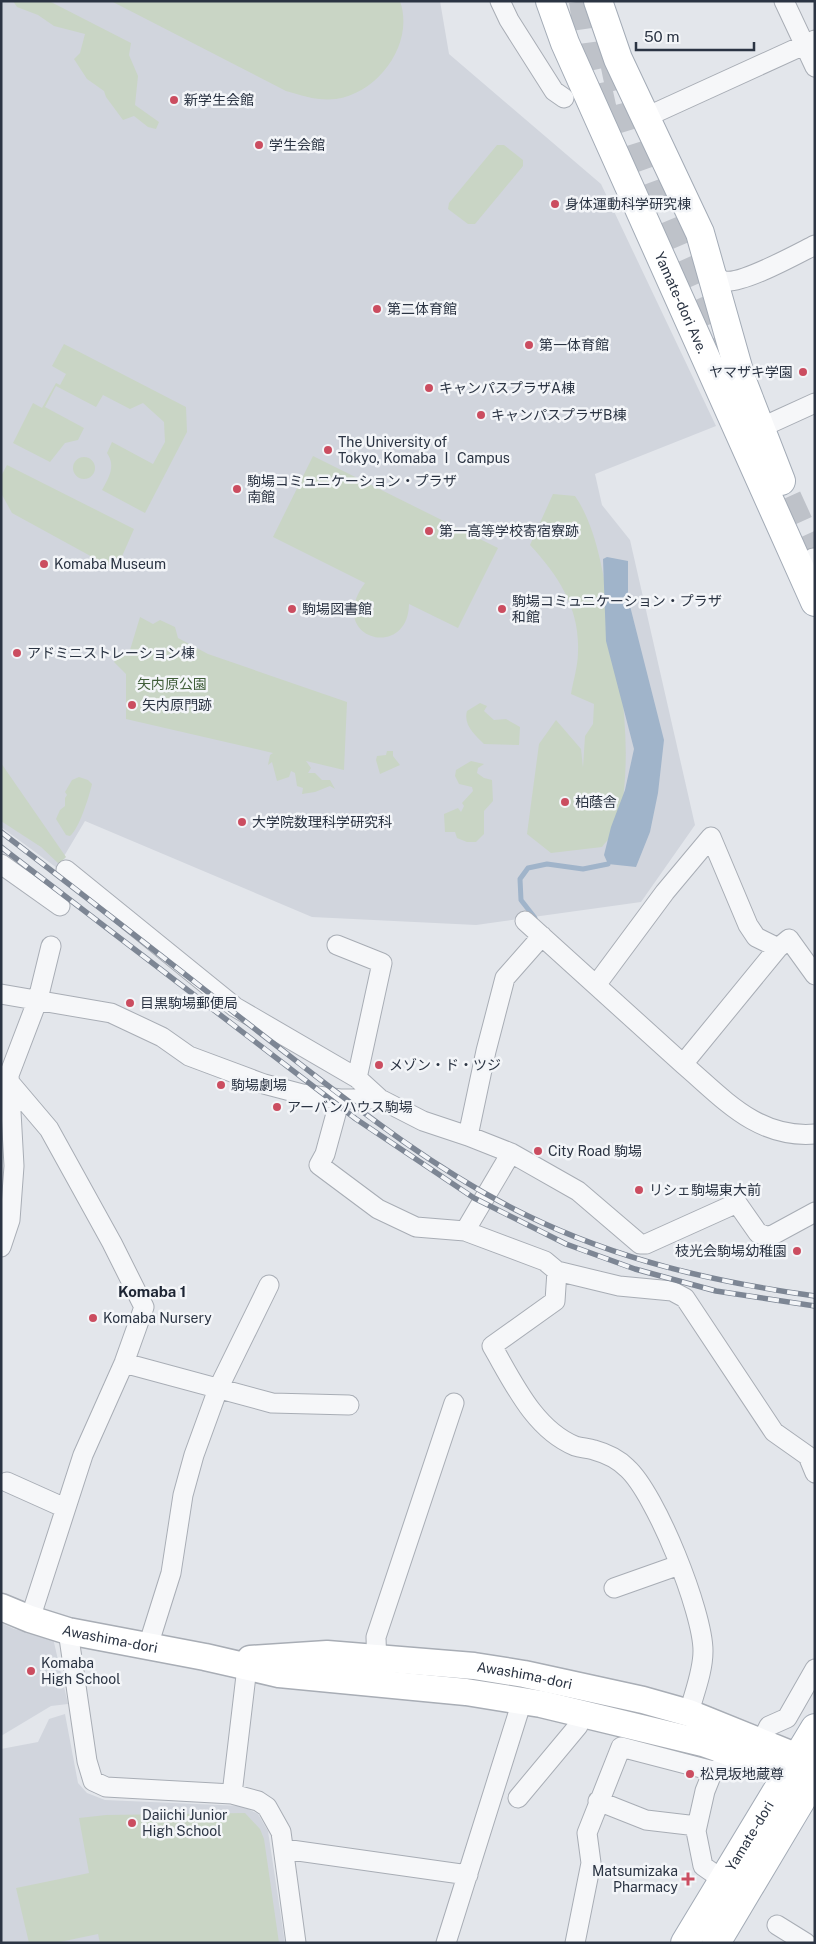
<svg xmlns="http://www.w3.org/2000/svg" width="816" height="1944" font-family="'Public Sans','Noto Sans JP',sans-serif">
<style>
.built{fill:#d1d5dd}
.green{fill:#c9d5c5}
.water{fill:#a0b4ca}
.lines{fill:none;stroke-linecap:round;stroke-linejoin:round}
.stream{stroke:#a0b4ca;stroke-width:5}
.motorway-tunnel{stroke:#bec2c9;stroke-width:28;stroke-dasharray:28 14;stroke-linecap:butt}
.minor-casing{stroke:#a8adb5;stroke-width:21}
.secondary-casing{stroke:#a8adb5;stroke-width:29}
.primary-casing{stroke:#a3abb6;stroke-width:30}
.minor{stroke:#f6f7f9;stroke-width:19}
.secondary{stroke:#fff;stroke-width:26}
.primary{stroke:#fff;stroke-width:28}
.rail-casing{stroke:#7d8694;stroke-width:5.5}
.rail{stroke:#f3f5f8;stroke-width:4;stroke-dasharray:11;stroke-linecap:butt}
.poi-dot{fill:#cb4d60;stroke:#f3f5f8;stroke-width:2}
.labels{text-anchor:middle;stroke-width:5;stroke-linejoin:round;paint-order:stroke}
.poi-label{font-size:14px;fill:#2b3443;stroke:#f3f5f8;text-anchor:start}
.street-label{font-size:14px;fill:#2b3443;stroke:#f3f5f8}
.park-label{font-size:14px;fill:#405e39;stroke:#f3f5f8}
.neighbourhood-label{font-size:15px;font-weight:bold;fill:#1d2534;stroke:#f3f5f8}
</style>
<rect width="100%" height="100%" fill="#e3e6eb"/>
<path class="built" d="M1 1H440L449 54 601 184 716 426 595 474 602 505 630 540 695 825 641 902 476 925 312 917 85 821 57 868 1 827Z
M1 1623 14 1629 53 1638 68 1704 51 1706 1 1736Z
M65 1714 78 1783 87 1793 105 1800 242 1806 258 1814 268 1831 285 1943H1V1749L38 1742 49 1719Z"/>
<path class="green" d="M13 1H49L131 43 129 55 138 76 135 105 159 122 156 129 148 127 134 116 123 120 106 97 104 91 87 79 74 59 80 53 85 34 54 26 38 15 17 7Z
M111 1H400C415 44 378 93 336 99 318 101 303 96 286 91Z
M497 145H504L523 160V166L475 224H468L448 209 449 203Z
M64 344 186 407 187 432 145 513 102 490C109 477 116 466 107 453L112 442 153 464 165 442 164 422 143 403 130 409 103 395 96 407 56 386 45 407 84 428 78 440 65 443 50 462 13 443 33 403 42 408 56 383 60 385 66 374 52 366Z
M313 456 498 548 458 628 409 604C408 662 324 638 365 583L273 537Z
M73 468a11 11 0 1 1 22 0a11 11 0 1 1-22 0Z
M7 465 134 529 116 570 12 513 1 493V476Z
M553 494 575 496C597 528 603 574 610 611 621 680 634 753 619 822 617 831 607 840 602 847L551 853 527 834 539 744 556 720 581 749 583 768 585 736 593 724 594 704 571 694C573 681 578 666 578 652 580 609 559 576 530 545Z
M140 617 153 624 160 620 175 627 178 638 208 654 347 702 344 770 306 761 311 768 308 773H315L322 780H330L335 789 330 786 315 792 302 794 303 788 297 786 295 773 291 771 289 777 277 781 272 762 268 765 270 755 273 753 126 719V674L114 662 120 655 130 650Z
M480 703 487 706 484 711 494 720 506 719 520 727 519 745 484 744C475 735 463 725 467 711Z
M387 751H393V756L400 765 380 774 376 760 377 756 386 755Z
M471 761 484 764 478 768 477 773 484 778 492 780 493 801 484 811V834L476 842H467L457 838 455 832H445L444 814 458 808 461 812 464 806 462 803 473 791 472 787 459 784 455 776 456 770Z
M1 763 66 857 59 864 41 847 1 821Z
M79 777 88 780 92 784C89 797 79 829 70 836L66 835 56 819 60 810 65 806V798L67 795 65 792 72 780Z
M245 1813 260 1829 264 1839 279 1943H100L98 1934 55 1943H29L16 1888 89 1873 79 1818 106 1815Z"/>
<path class="water" d="M607 557 628 561V598L664 740 658 793 650 832 636 867 608 864 604 855 611 827 625 790 634 749 606 641 603 559Z"/>
<g class="lines">
<path class="stream" d="M535 918 521 900 520 879 528 868 547 864 583 869 608 864"/>
<path class="motorway-tunnel" d="M583 1 590 52 604 115
M614 62C635 170 685 267 729 367
M770 459 815 558"/>
<defs>
<path id="minor" d="M500 1 509 20 554 91 564 98
M784 1 815 67
M644 118 815 40
M712 268C715 274 719 280 725 281 743 284 797 254 815 245
M760 428 815 403
M813 558H815
M1 864 60 906
M66 870 235 1007 357 1078 380 1099 423 1121 468 1136 511 1153 578 1191 640 1244H646L737 1203 758 1233 769 1237 815 1212
M525 921 683 1064 778 948 789 939 815 975
M337 945 382 963 357 1078
M596 985 665 892 711 837 748 925 756 937 778 948
M1 994 111 1013 162 1037 189 1056 264 1084 302 1094 340 1099H380
M683 1064C723 1098 757 1139 815 1134
M10 1083 49 1129 112 1243 144 1307 124 1363 83 1455 30 1619
M340 1099 325 1154 319 1165 378 1209 416 1227 465 1231 545 1261 557 1271 619 1286 672 1291 685 1298 774 1432 808 1456 815 1473
M468 1136 486 1051 505 978 542 936
M465 1231 511 1153
M1 1247 10 1220 14 1166 9 1075 38 999 51 946
M557 1271 555 1301 492 1346C513 1382 534 1429 575 1446 581 1448 588 1448 594 1450 605 1453 618 1459 627 1468 656 1494 703 1612 703 1651 703 1672 694 1693 689 1713
M124 1363 272 1403 349 1405
M7 1482 65 1508
M614 1588 679 1565
M68 1631 87 1761 93 1781 106 1787 232 1794 258 1801 267 1807 281 1832 296 1943
M148 1646 171 1573 183 1495 194 1455 218 1389 269 1285
M377 1669 376 1637 454 1403
M761 1742 769 1726 787 1718 815 1669
M713 1771 705 1791 696 1831 703 1866 723 1880
M232 1794 247 1667
M518 1798 578 1726 582 1713
M598 1801 646 1820 697 1826
M284 1849 468 1875
M777 1925 806 1943
M446 1943 522 1701
M575 1943 591 1863 587 1833 621 1747 713 1771 747 1757"/>
<g id="secondary">
<path id="s1" d="M1 1607 30 1619 68 1631 205 1657 279 1674 466 1692 541 1704 703 1743 807 1780"/>
<path id="s2" d="M250 1659 327 1654 474 1666 524 1674 643 1700 689 1713 815 1764"/>
</g>
<g id="primary">
<path id="s3" d="M550 1 565 43 815 602"/>
<path d="M598 1 618 59 700 233 741 378 781 481"/>
<path id="s4" d="M685 1943 815 1728"/>
<path d="M716 1943 815 1777"/>
</g>
</defs>
<use href="#minor" class="minor-casing"/>
<use href="#secondary" class="secondary-casing"/>
<use href="#primary" class="primary-casing"/>
<use href="#minor" class="minor"/>
<use href="#secondary" class="secondary"/>
<use href="#primary" class="primary"/>
<defs>
<path id="rail" d="M1 832C93 902 183 973 273 1043 354 1106 434 1170 526 1215 618 1260 714 1282 815 1296
M1 847 356 1119 474 1198 566 1244 635 1269 716 1291 815 1306"/>
</defs>
<use href="#rail" class="rail-casing"/>
<use href="#rail" class="rail"/>
</g>
<g class="poi-dot">
<circle cx="174" cy="100" r="5"/>
<circle cx="259" cy="145" r="5"/>
<circle cx="555" cy="204" r="5"/>
<circle cx="377" cy="309" r="5"/>
<circle cx="529" cy="345" r="5"/>
<circle cx="803" cy="372" r="5"/>
<circle cx="429" cy="388" r="5"/>
<circle cx="481" cy="415" r="5"/>
<circle cx="328" cy="450" r="5"/>
<circle cx="237" cy="489" r="5"/>
<circle cx="429" cy="531" r="5"/>
<circle cx="44" cy="564" r="5"/>
<circle cx="292" cy="609" r="5"/>
<circle cx="502" cy="609" r="5"/>
<circle cx="17" cy="653" r="5"/>
<circle cx="132" cy="705" r="5"/>
<circle cx="565" cy="802" r="5"/>
<circle cx="242" cy="822" r="5"/>
<circle cx="130" cy="1003" r="5"/>
<circle cx="379" cy="1065" r="5"/>
<circle cx="221" cy="1085" r="5"/>
<circle cx="277" cy="1107" r="5"/>
<circle cx="538" cy="1151" r="5"/>
<circle cx="639" cy="1190" r="5"/>
<circle cx="797" cy="1251" r="5"/>
<circle cx="93" cy="1318" r="5"/>
<circle cx="31" cy="1671" r="5"/>
<circle cx="690" cy="1774" r="5"/>
<circle cx="132" cy="1823" r="5"/>
<path d="M685.5 1871.5h5v5h5v5h-5v5h-5v-5h-5v-5h5z"/>
</g>
<g class="labels">
<g class="poi-label">
<text x="184" y="105">新学生会館</text>
<text x="269" y="150">学生会館</text>
<text x="565" y="209">身体運動科学研究棟</text>
<text x="387" y="314">第二体育館</text>
<text x="539" y="350">第一体育館</text>
<text x="793" y="377" text-anchor="end">ヤマザキ学園</text>
<text x="439" y="393">キャンパスプラザA棟</text>
<text x="491" y="420">キャンパスプラザB棟</text>
<text x="338" y="447">The University of<tspan x="338" dy="16">Tokyo, Komaba Ⅰ Campus</tspan></text>
<text x="247" y="486">駒場コミュニケーション・プラザ<tspan x="247" dy="16">南館</tspan></text>
<text x="439" y="536">第一高等学校寄宿寮跡</text>
<text x="54" y="569">Komaba Museum</text>
<text x="512" y="606">駒場コミュニケーション・プラザ<tspan x="512" dy="16">和館</tspan></text>
<text x="302" y="614">駒場図書館</text>
<text x="27" y="658">アドミニストレーション棟</text>
<text x="142" y="710">矢内原門跡</text>
<text x="575" y="807">柏蔭舎</text>
<text x="252" y="827">大学院数理科学研究科</text>
<text x="140" y="1008">目黒駒場郵便局</text>
<text x="389" y="1070">メゾン・ド・ツジ</text>
<text x="231" y="1090">駒場劇場</text>
<text x="287" y="1112">アーバンハウス駒場</text>
<text x="548" y="1156">City Road 駒場</text>
<text x="649" y="1195">リシェ駒場東大前</text>
<text x="787" y="1256" text-anchor="end">枝光会駒場幼稚園</text>
<text x="103" y="1323">Komaba Nursery</text>
<text x="41" y="1668">Komaba<tspan x="41" dy="16">High School</tspan></text>
<text x="700" y="1779">松見坂地蔵尊</text>
<text x="142" y="1820">Daiichi Junior<tspan x="142" dy="16">High School</tspan></text>
<text x="678" y="1876" text-anchor="end">Matsumizaka<tspan x="678" dy="16">Pharmacy</tspan></text>
</g>
<g class="street-label">
<text dy="5" stroke="none"><textPath href="#s3" startOffset="329">Yamate-dori Ave.</textPath></text>
<text dy="5" stroke="none"><textPath href="#s1" startOffset="114">Awashima-dori</textPath></text>
<text dy="5" stroke="none"><textPath href="#s2" startOffset="276">Awashima-dori</textPath></text>
<text dy="5" stroke="none"><textPath href="#s4" startOffset="125">Yamate-dori</textPath></text>
</g>
<g class="park-label">
<text x="172" y="689">矢内原公園</text>
</g>
<g class="neighbourhood-label">
<text x="152" y="1297">Komaba 1</text>
</g>
</g>
<rect width="816" height="1944" fill="none" stroke="#2b3443" stroke-width="5"/>
<path d="M636 42v8h118v-8" fill="none" stroke="#2b3443" stroke-width="2.5"/>
<text x="644" y="42" font-size="15" fill="#2b3443" stroke="#f3f5f8" stroke-width="4" paint-order="stroke">50 m</text>
</svg>
